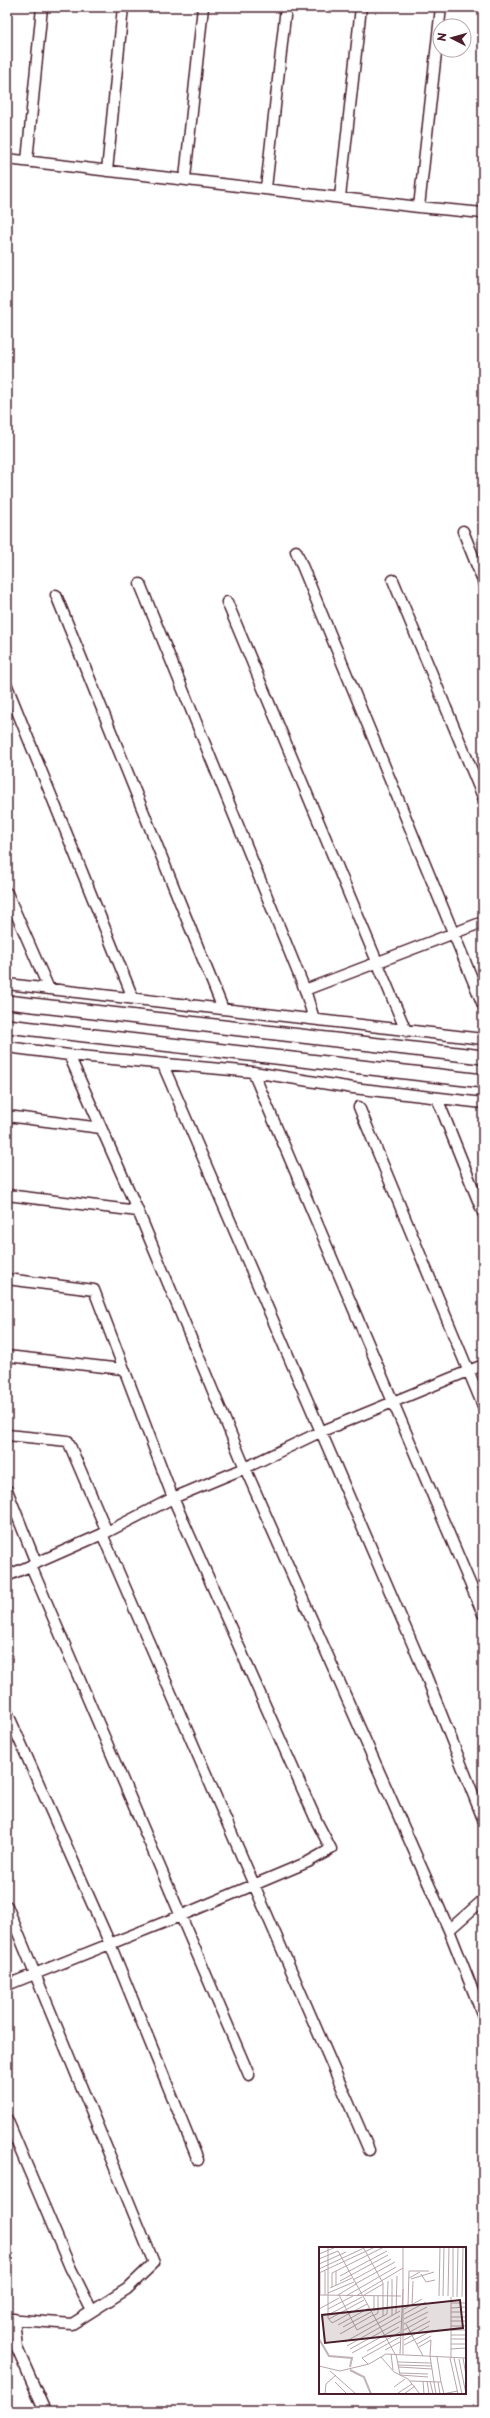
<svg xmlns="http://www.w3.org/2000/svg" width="490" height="2418" font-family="'Playpen Sans',sans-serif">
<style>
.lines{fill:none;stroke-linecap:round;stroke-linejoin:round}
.minor-casing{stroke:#4a1f2b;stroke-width:13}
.tertiary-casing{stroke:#4a1f2b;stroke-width:16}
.minor{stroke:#fff;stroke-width:10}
.tertiary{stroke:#fff;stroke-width:13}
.inset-river{fill:none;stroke:#c1b3b6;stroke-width:2}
.inset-road{fill:none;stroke:#b7a5aa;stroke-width:1}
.view{fill:#4a1f2b;fill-opacity:0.15;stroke:#4a1f2b;stroke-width:2}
.inset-edge{fill:none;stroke:#4a1f2b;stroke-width:2}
</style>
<rect width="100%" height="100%" fill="#fff"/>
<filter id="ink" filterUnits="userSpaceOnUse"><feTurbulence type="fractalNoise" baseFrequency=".025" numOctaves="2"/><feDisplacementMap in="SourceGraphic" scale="8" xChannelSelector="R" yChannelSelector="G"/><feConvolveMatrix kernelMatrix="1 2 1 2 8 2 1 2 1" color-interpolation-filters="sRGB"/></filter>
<g filter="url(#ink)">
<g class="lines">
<defs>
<path id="minor" d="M7 159 419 207 483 213
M27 161 42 7
M107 171 123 7
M185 178 203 7
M266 188 286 7
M340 197 361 7
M419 207 441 7
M463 531 483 581
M296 551 483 1005
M393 580 483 797
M140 584 305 990 314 1019
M56 595 223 1009
M227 602 406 1031
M7 686 133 998
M7 893 49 989
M7 984 483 1039
M305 990 483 922
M7 1047 69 1055 253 1072 353 1088 483 1103
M69 1055 138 1211 245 1468 449 1930 483 2016
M163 1065 425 1673 483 1819
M253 1072 483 1614
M437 1098 483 1213
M359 1107 483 1406
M7 1116 101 1128
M7 1195 138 1211
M7 1279 94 1290 173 1498 317 1822 331 1849 308 1862 180 1916 7 1985
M7 1356 122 1369
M7 1435 68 1441 107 1532
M7 1490 36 1563
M102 1534 369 2150
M31 1566 249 2075
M7 1576 107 1532 173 1498 245 1468 320 1432 483 1365
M7 1712 110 1944 198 2160
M7 1906 154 2263 127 2289 72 2324 7 2319
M449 1930 483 1900
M7 2119 70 2267 92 2311
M14 2319 17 2348 45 2411"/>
<path id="tertiary" d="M7 1002 483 1057
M7 1026 483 1081"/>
</defs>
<use href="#minor" class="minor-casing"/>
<use href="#tertiary" class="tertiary-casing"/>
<use href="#minor" class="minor"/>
<use href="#tertiary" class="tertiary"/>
</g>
</g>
<g transform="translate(319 2247)">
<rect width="147" height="147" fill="#fff"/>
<path class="inset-river" d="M0 92 10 109 33 111 31 120M31 123 45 130 52 147"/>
<path class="inset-road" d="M9 0V71L13 76 48 57M44 0 64 36V69M0 7 17 0M0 12 19 4 76 107M0 17 27 5M0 22 45 1M17 24V38M0 26 56 0M102 27 107 35 116 33M21 29 68 4M90 31 101 25M92 32 115 25M34 33 72 12M21 34 69 8M36 37 76 15M13 40V26L65 0M11 41 33 31M9 46 35 35M0 48 82 49M1 48V26M6 48V24M19 48 37 37M20 48 38 83 68 67 69 34M45 48 64 37M27 49 77 20M37 49 84 21M120 49 121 0M124 49 125 0M129 49 130 0M134 50V0M138 50 139 0M143 50 144 0M132 56H147M93 58 94 34M89 60 90 24H110M132 61 147 60M0 62 20 51M9 62 34 49M85 62 103 52M55 64V49M132 65H147M77 66 78 29M85 67 107 55M9 68 43 50M54 69 59 66V49M73 69V32M132 70H147M10 72 45 53M85 72 108 60M132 74H147M85 77 109 65M87 77 104 109M19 78 50 61M132 79H147M24 80 52 65M85 83 108 70M132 83H147M21 87 54 68M85 88 111 74M132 88H147M132 92H147M85 93 110 79M26 95 81 64M98 97 112 89M132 97H147M85 98 114 83M28 99 81 69M100 100 112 93 111 109M31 102 82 74M132 102 147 101M66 103 81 95M48 104 81 85M33 106 80 80M72 107 74 123M77 107 81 128 109 130M81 107 84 42M84 107V0M111 109 115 135M62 110 75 125 89 132 101 147M118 110 122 135M131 111 139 147M132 111V50M135 111 143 147M144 111 147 128M140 112 147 147M79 115 112 116M49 117 43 111 81 90M79 118 113 119M0 119 21 124 50 117 67 107 147 111M80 120 113 122M11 124 37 147M81 126 109 127M91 134 122 135 125 147M104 134 105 147M108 134 110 147M111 134 114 147M16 135 28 147M115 135 117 147M119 135 121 147M75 140 86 132M79 146 93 137M6 147 7 137 17 128M85 147 96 139M123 147 139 144"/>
<path class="view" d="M141 53 144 81 6 96 3 68Z"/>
<rect width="147" height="147" class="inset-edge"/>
</g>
<rect width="490" height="2418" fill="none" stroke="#fff" stroke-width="24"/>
<rect x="12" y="12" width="466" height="2394" fill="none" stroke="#4a1f2b" stroke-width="1.5" filter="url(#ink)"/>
<g transform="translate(452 38) rotate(276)"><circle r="19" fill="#ffffff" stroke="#b7a5aa"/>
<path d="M0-3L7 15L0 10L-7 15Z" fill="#4a1f2b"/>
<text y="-6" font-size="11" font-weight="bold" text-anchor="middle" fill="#4a1f2b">N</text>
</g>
</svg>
